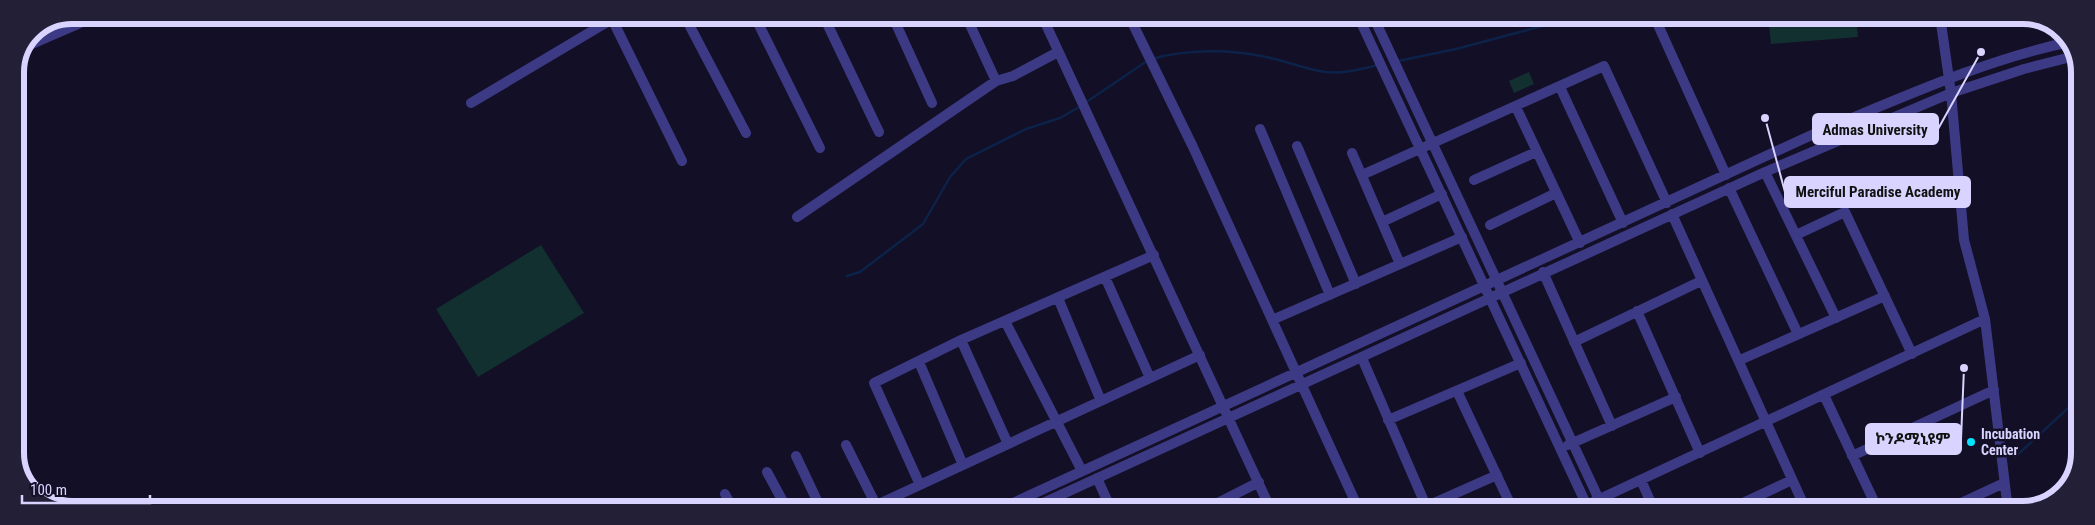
<svg xmlns="http://www.w3.org/2000/svg" width="2095" height="525" font-family="'Roboto Condensed','Noto Sans Ethiopic',sans-serif">
<style>
.green{fill:#12302f}
.lines{fill:none;stroke-linecap:round;stroke-linejoin:round}
.stream{stroke:#0c2248;stroke-width:2.5}
.minor{stroke:#3d3a85;stroke-width:10}
.poi-dot{fill:#00e5ff;stroke:#130f26;stroke-width:2}
.labels{text-anchor:middle;stroke-width:5;stroke-linejoin:round;paint-order:stroke}
.poi-label{font-size:14px;font-weight:bold;fill:#d9d4ff;stroke:#130f26;text-anchor:start}
.rim{fill:none;stroke:#d9d4ff;stroke-width:6}
.leader{fill:none;stroke:#d9d4ff;stroke-width:2}
.callout-dot{fill:#d9d4ff;stroke:#130f26;stroke-width:2}
.callout{fill:#d9d4ff;stroke:#d9d4ff;stroke-width:2}
.callout-label{font-size:15px;text-anchor:middle;font-weight:bold;fill:#111}
</style>
<rect width="100%" height="100%" fill="#130f26"/>
<path class="green" d="M1768 16H1856L1858 37 1771 44Z
M1529 72 1534 84 1514 93 1509 81Z
M541 245 584 313 478 377 436 309Z"/>
<g class="lines">
<path class="stream" d="M1152 59C1187 49 1230 49 1266 57 1286 61 1305 69 1325 72 1343 74 1361 69 1378 65
M1398 61 1456 49 1580 16
M1085 103 1147 61
M847 276 860 272 923 224 950 177 966 159 1026 129 1060 118 1081 106
M2015 457 2079 398"/>
<path class="minor" d="M684 15 746 133
M754 15 820 148
M823 15 879 132
M892 15 932 103
M966 16 996 81
M1042 16 1271 510
M1129 16 1193 147 1359 510
M1358 16 1589 510
M1373 16 1604 510
M1654 16 1726 175
M1940 16 1951 93 1964 240 1985 319 2008 510
M612 19 682 161
M25 47 99 15
M1560 87 1623 223
M471 103 619 15
M1516 107 1580 243
M1260 129 1330 295
M1297 146 1356 284
M1352 153 1400 264
M1765 172 1836 318
M1362 175 1604 66 1667 203
M1474 180 1536 152
M1729 188 1798 334
M1672 214 1806 510
M797 217 996 81 1013 76 1058 52
M1382 222 1442 194
M1490 225 1556 193
M1796 235 1845 212 1912 354
M1543 272 1612 426
M1105 277 1150 378
M1058 298 1101 401
M1637 311 1700 453
M1272 320 1462 237
M1005 321 1082 471
M961 340 1008 444
M1574 342 1701 281
M1362 358 1426 506
M1740 360 1885 296
M919 362 963 465
M1457 391 1513 510
M1824 395 1878 510
M1388 420 1521 363
M846 445 878 509
M1568 445 1676 397
M796 456 821 509
M1852 456 1994 390
M767 472 787 509
M1097 478 1111 509
M1641 480 1654 510
M920 485 874 383 961 340 1154 255
M725 494 733 509
M868 509 1200 355
M1000 509 1816 133C1899 99 1981 61 2069 42
M1030 509 1765 172 1951 93 2024 69 2075 56
M1204 510 1259 482
M1418 510 1497 475
M1576 510 1985 319
M1728 510 1792 480
M1946 510 2004 483"/>
</g>
<circle class="poi-dot" cx="1971" cy="442" r="5"/>
<g class="labels">
<g class="poi-label">
<text x="1981" y="439">Incubation<tspan x="1981" dy="16">Center</tspan></text>
</g>
</g>
<path d="M0 0H2095V525H0ZM72 24H2023A48 48 0 0 1 2071 72V453A48 48 0 0 1 2023 501H72A48 48 0 0 1 24 453V72A48 48 0 0 1 72 24Z" fill="#231f37" fill-rule="evenodd"/>
<path class="rim" d="M72 24H2023A48 48 0 0 1 2071 72V453A48 48 0 0 1 2023 501H72A48 48 0 0 1 24 453V72A48 48 0 0 1 72 24Z"/>
<path class="leader" d="M1981 52L1938 129M1765 118L1785 192M1964 368L1961 439"/>
<g class="callout-dot">
<circle cx="1981" cy="52" r="5"/>
<circle cx="1765" cy="118" r="5"/>
<circle cx="1964" cy="368" r="5"/>
</g>
<g class="callout">
<rect x="1813" y="114" width="125" height="30" rx="5"/>
<rect x="1785" y="177" width="185" height="30" rx="5"/>
<rect x="1866" y="424" width="95" height="30" rx="5"/>
</g>
<g class="callout-label">
<text x="1875" y="135">Admas University</text>
<text x="1878" y="197">Merciful Paradise Academy</text>
<text x="1913" y="444">ኮንዶሚኒዩም</text>
</g>
<path d="M22 495v8h128v-8" fill="none" stroke="#d9d4ff" stroke-width="2.5"/>
<text x="30" y="495" font-size="15" fill="#d9d4ff" stroke="#130f26" stroke-width="4" paint-order="stroke">100 m</text>
</svg>
